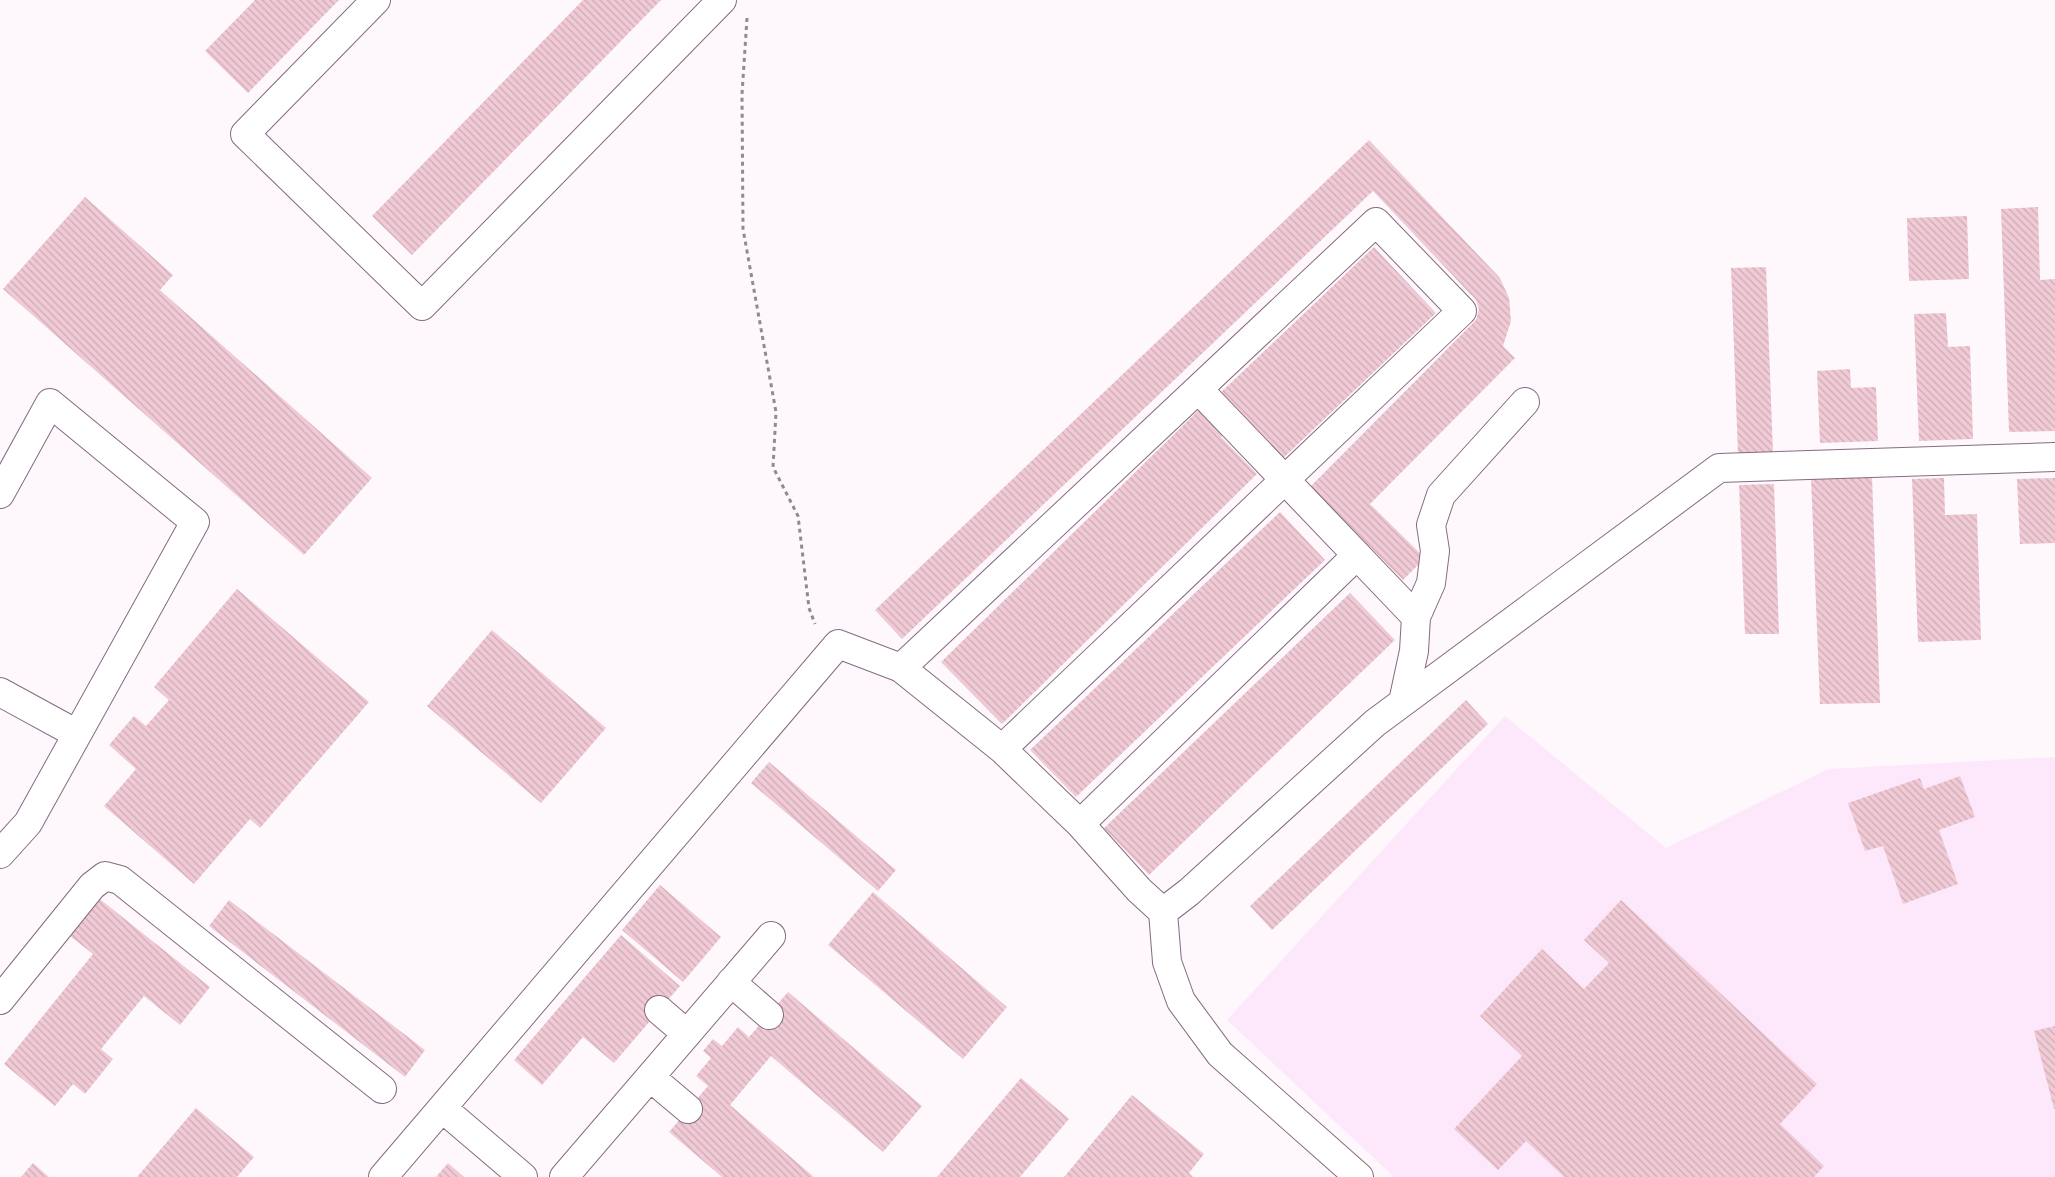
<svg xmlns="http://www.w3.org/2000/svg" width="2055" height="1177" font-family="'Fira Sans',sans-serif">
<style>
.built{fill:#fde8fb}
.building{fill:url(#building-back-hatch)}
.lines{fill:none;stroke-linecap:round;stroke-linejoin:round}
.minor-casing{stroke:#846b82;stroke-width:30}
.path{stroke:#918a90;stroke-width:3;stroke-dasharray:4 4;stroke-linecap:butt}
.minor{stroke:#fff;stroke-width:28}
</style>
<defs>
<pattern id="building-back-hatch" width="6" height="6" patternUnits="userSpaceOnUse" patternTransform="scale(1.25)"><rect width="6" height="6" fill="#f0cad5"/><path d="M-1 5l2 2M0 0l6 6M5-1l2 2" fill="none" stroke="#cdacb6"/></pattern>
</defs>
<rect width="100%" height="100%" fill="#fef8fd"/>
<path class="built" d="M1505 716 1666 848 1828 769 2055 757V1177H1394L1227 1020Z"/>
<path class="building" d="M255 0H339L248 93 205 51Z
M583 0H661L412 255 372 216Z
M1369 140 1500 278 1509 298 1511 321 1503 346 1515 358 1370 504 1425 558 1403 580 1310 487 1476 320 1479 309 1476 300 1373 191 902 639 875 610Z
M85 197 173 275 160 290 372 478 304 555 3 289Z
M2038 207 2040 280 2055 279V431L2009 432 2001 209Z
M1967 216 1969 279 1909 281 1907 218Z
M1374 247 1436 313 1279 462 1216 397Z
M1766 267 1773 453 1738 454 1731 268Z
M1946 313 1948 347 1970 346 1973 439 1919 441 1914 314Z
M1850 369 1851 388 1876 387 1878 441 1820 443 1817 371Z
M1203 406 1228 431 1221 437 1257 474 1002 724 941 662Z
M1872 476 1880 703 1820 704 1811 478Z
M1944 478 1945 515 1977 514 1981 640 1918 642 1912 479Z
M2055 478V543L2020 544 2017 479Z
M1774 484 1779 634H1745L1739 485Z
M1280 512 1325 560 1076 797 1030 750Z
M237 589 369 702 260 828 250 819 194 884 104 806 136 769 109 745 134 716 146 726 169 700 154 687Z
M1350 593 1395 640 1149 875 1104 828Z
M492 630 606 728 541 803 427 706Z
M1466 700 1488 724 1272 930 1250 906Z
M769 762 896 870 878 891 751 783Z
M1960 776 1975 817 1939 830 1958 884 1903 904 1883 846 1865 851 1848 803 1920 778 1924 789Z
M660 885 721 937 683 982 622 930Z
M873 892 1007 1007 963 1059 828 945Z
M96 896 210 987 180 1025 144 996 101 1049 113 1059 85 1094 73 1084 55 1106 4 1064 93 954 66 933Z
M229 900 425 1050 405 1077 209 926Z
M1621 900 1817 1084 1780 1124 1824 1166 1814 1177H1564L1526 1141 1498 1170 1454 1129 1522 1056 1480 1016 1542 949 1584 989 1609 963 1584 940Z
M621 935 680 986 614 1063 583 1037 542 1085 514 1060Z
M788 992 922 1106 883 1152 771 1056 730 1105 814 1177H722L669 1132 708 1086 696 1076 711 1058 703 1051 713 1039 722 1046 738 1027 749 1037Z
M2055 1026V1109H2054L2034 1031Z
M1021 1078 1069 1119 1020 1177H937Z
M1132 1095 1204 1154 1189 1173 1193 1177H1064Z
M196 1108 254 1157 237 1177H137Z
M33 1163 49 1177H21Z
M448 1163 464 1177H436Z"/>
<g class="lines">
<defs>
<path id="minor" d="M376 0 245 134 422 306 722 0
M1199 390 1416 617 1414 651 1403 702
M0 494 50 403 195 522 28 823 0 854
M1416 617 1431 583 1435 551 1431 525 1441 495 1525 402
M901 668 1376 222 1462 311 1002 749
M0 692 77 734
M1080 824 1357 555
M731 982 769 1015
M0 1000 92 886 105 876 120 880 382 1089
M659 1010 687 1034
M650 1077 688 1109
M442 1108 523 1177
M383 1177 838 644 901 668 1002 749 1080 824 1139 890 1163 912
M564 1177 771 936
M1359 1177 1220 1054 1181 1001 1167 962 1163 912 1189 892 1375 723 1719 468 2055 457"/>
</defs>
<use href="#minor" class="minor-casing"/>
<path class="path" d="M747 18 742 94 743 229 776 412 773 467 798 516 809 608 815 624"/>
<use href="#minor" class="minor"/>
</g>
</svg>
